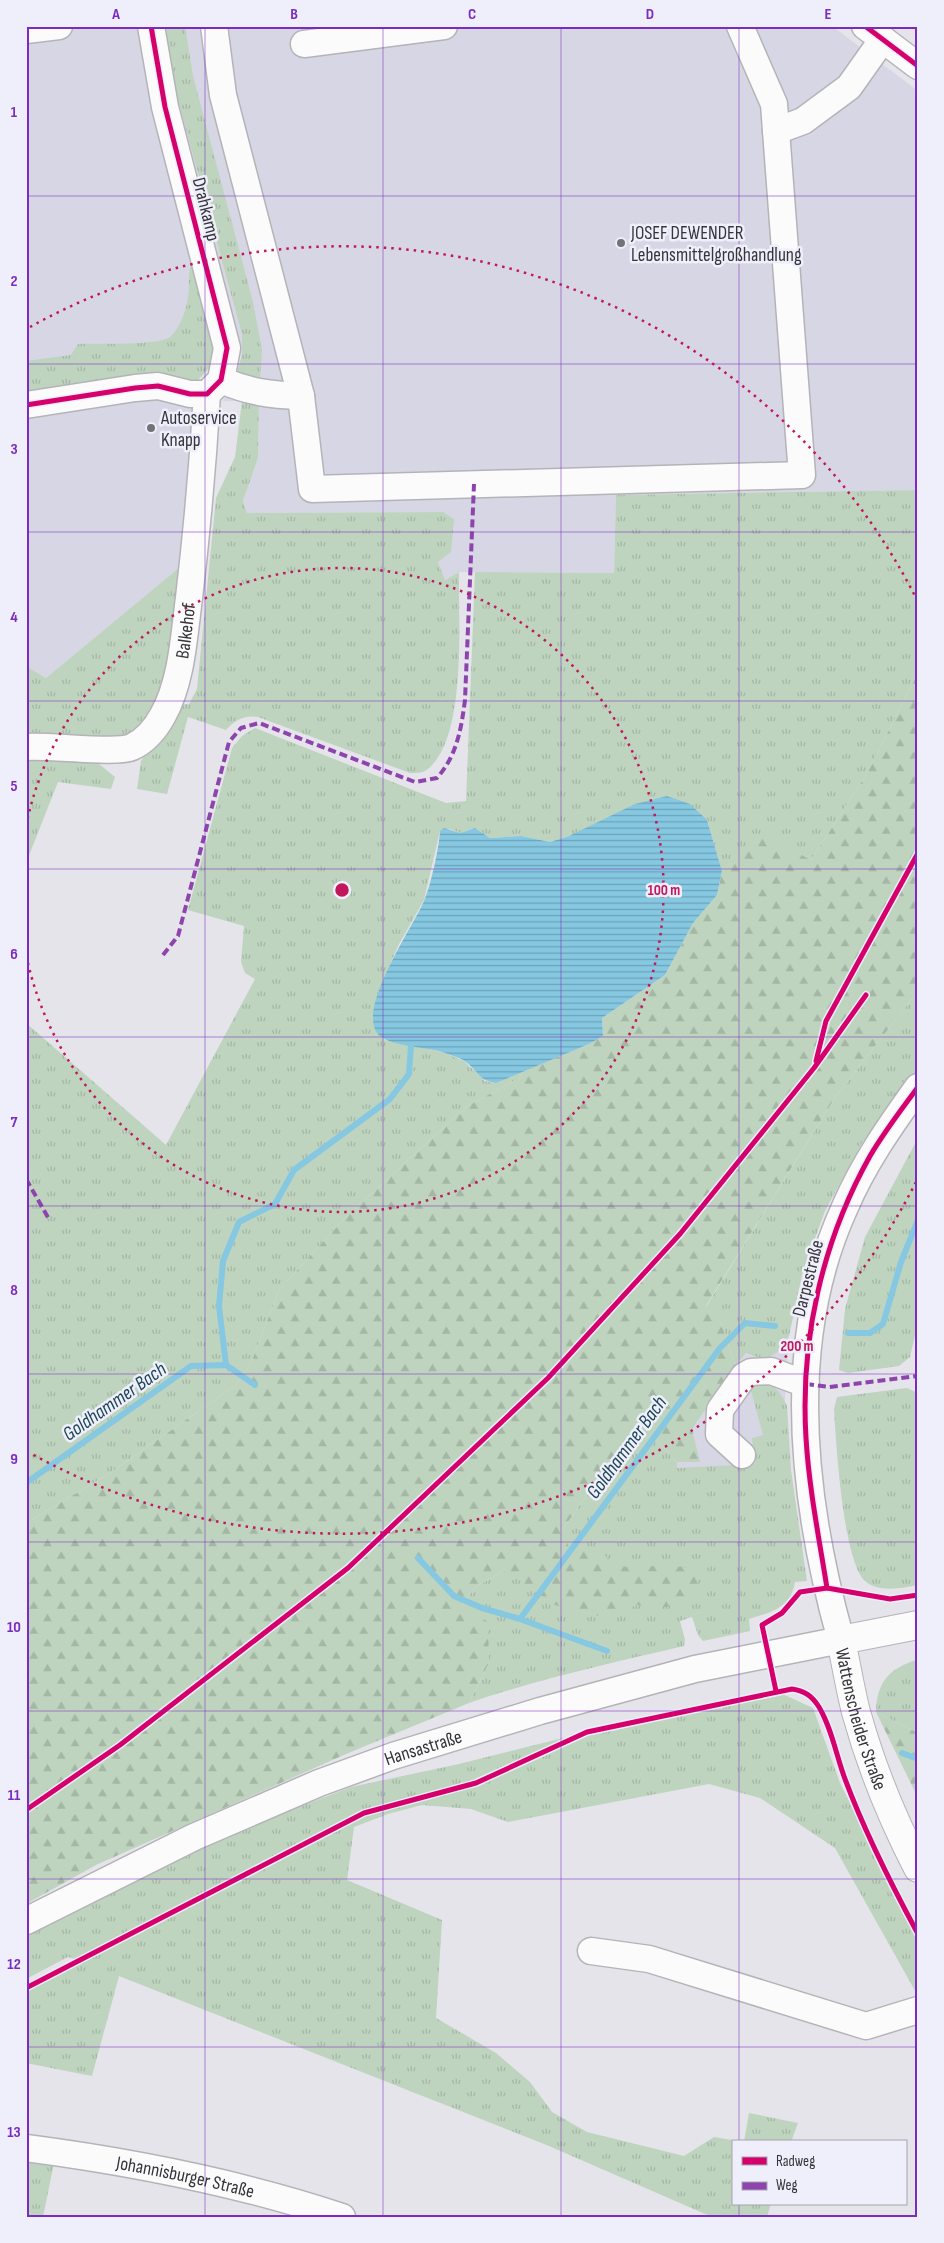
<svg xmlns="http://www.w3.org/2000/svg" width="944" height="2243" font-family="'Sofia Sans Condensed',sans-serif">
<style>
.built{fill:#d7d6e4}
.grass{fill:url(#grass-tufts)}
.forest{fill:url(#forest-firs)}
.water{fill:url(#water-rules)}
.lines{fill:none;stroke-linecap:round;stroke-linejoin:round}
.stream{stroke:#86c8e1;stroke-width:6}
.minor-casing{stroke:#b4b4b8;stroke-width:29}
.major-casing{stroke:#b4b4b8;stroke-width:30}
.minor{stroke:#fbfbfc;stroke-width:26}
.major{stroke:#fbfbfc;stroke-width:28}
.quiet{stroke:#8e44ad;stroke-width:4;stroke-dasharray:8 4;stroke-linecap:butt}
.cycleway-casing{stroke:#efeefb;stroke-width:8}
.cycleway{stroke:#d6006c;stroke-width:5}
.grid{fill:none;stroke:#7b2cbf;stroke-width:1;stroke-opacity:0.55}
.ring{fill:none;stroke:#c2185b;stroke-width:2.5;stroke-dasharray:2.5 5}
.poi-dot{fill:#727278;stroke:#efeefb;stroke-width:2}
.labels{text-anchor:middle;stroke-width:5;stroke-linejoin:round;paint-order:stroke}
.street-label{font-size:19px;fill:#35353a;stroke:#efeefb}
.poi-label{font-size:19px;fill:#35353a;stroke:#efeefb;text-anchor:start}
.water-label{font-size:20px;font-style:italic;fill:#1c4654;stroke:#efeefb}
.centre{fill:#c2185b;stroke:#efeefb;stroke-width:2.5}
.ring-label{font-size:15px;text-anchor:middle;font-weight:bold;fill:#c2185b;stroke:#efeefb;stroke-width:5;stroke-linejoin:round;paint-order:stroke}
.neatline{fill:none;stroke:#7b2cbf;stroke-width:2}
.grid-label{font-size:16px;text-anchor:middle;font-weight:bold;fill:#7b2cbf}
</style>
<defs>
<pattern id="grass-tufts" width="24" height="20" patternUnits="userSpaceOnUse" patternTransform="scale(1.25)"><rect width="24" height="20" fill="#bed4bf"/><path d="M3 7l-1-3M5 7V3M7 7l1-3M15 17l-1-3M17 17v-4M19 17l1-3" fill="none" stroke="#a4b7a5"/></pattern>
<pattern id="forest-firs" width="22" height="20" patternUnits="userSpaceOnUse" patternTransform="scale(1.25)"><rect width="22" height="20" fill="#bed4bf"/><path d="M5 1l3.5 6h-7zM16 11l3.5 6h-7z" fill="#a4b7a5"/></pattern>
<pattern id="water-rules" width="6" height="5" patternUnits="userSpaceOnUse" patternTransform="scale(1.25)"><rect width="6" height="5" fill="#86c8e1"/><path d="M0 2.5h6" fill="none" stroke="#6ea3b7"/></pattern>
</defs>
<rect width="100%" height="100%" fill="#e4e4ea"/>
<path class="built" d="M26 26H832L918 91V490L616 495 614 573 459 572 445 580 438 562 443 512 247 513 243 501 258 458 259 405 242 401H223L236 376 242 355 212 337 26 376Z
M159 391 197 408 180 567 46 678 26 666V416Z
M789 1336 784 1413 795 1582 791 1596 783 1605 677 1468V1462H699L692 1429 746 1353 760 1358 779 1351Z"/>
<path class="grass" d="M162 26H185L193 76 253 302 262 350 260 381 236 376 242 355V334L177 96Z
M197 251 217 341 215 362 198 380 26 395V361L71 355 78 344C97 343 156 346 170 337 178 331 185 313 187 303 192 282 184 273 197 251Z
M242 401 259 405 258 458 243 501 247 513 443 512 454 519 451 552 438 562 445 580 459 572C458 619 468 743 425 771 421 773 415 773 410 773L258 717C244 715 235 720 226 730L188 717 167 794 137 789 141 761 177 705 189 704 197 689 216 498 235 457Z
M918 490V673L866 775 811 860 766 837 722 871 707 820 569 836 550 842 521 836 490 838 475 828 460 833 450 829 440 831 424 900 398 946 382 983 373 1020 377 1033 385 1040 442 1052 464 1061 485 1081 496 1083 523 1071 519 1078 466 1107 345 1218 279 1290 251 1363 236 1385 107 1475 26 1523V1023L166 1145 255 979 245 973 241 962 244 926 188 910 232 748 242 736 255 728 446 803 466 801 475 572 614 573 616 495Z
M180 567 177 640 152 710 135 731 126 738 26 736V666L46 678Z
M93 759 115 777 111 789 58 782 26 863V760Z
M918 991V1072L862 1143 825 1211 803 1271 789 1336 779 1351 769 1357 760 1358 746 1353 736 1366 721 1323 706 1307 836 1096Z
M918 1138V1322L910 1357 899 1366 848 1373 839 1370 845 1309 865 1237Z
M757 1381C773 1384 780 1390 787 1406L791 1470 807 1581 795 1582C790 1608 772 1612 749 1619L750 1631 703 1641 698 1635 692 1617 680 1621 685 1640 684 1646C611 1663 539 1679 469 1703L489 1663 463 1605 475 1587 505 1570 562 1530 623 1445H640L656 1439 677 1462V1468L755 1464 752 1438 763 1435 750 1387Z
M907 1388 918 1393V1585C903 1588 878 1593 865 1581 843 1561 836 1442 834 1409L837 1397Z
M918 1659V1733L876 1712C877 1681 889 1669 918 1659Z
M776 1691 813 1708 840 1783 918 1938V1996L835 1848 760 1798 709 1784 508 1822 471 1809 422 1805 388 1814 354 1827 347 1880 442 1920 436 2018 496 2053 530 2082 552 2112 587 2132 684 2156 714 2137 744 2142 749 2113 798 2123 791 2142H733V2204H771L767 2217H712L549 2146 119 1976 92 2076 26 2063V1988L78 1960 68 1957 26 1979V1933L221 1837 351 1787 459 1764 587 1732Z
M26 2160 54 2163 43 2217H26Z"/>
<path class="forest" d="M918 673V991L836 1096 706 1306 721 1323 736 1366 692 1429 700 1462H677L656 1439 640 1445H623L562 1530 570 1550 600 1552 618 1566 641 1568 666 1564 691 1569 698 1579 697 1590 691 1598 666 1607 638 1605 608 1614 588 1617 553 1604 505 1570 475 1587 463 1605 488 1622 489 1663 469 1703 346 1754 96 1865 26 1904V1523L107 1475 236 1385 251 1363 279 1290 345 1218 466 1107 519 1078 523 1071 589 1044 603 1036 602 1018 665 975 693 923 717 895 722 871 766 836 811 860 866 775Z
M876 1712 918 1733V1798Z"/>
<path class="water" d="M667 796 690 804 707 820 722 871 717 895 693 923 665 975 602 1018 603 1036 589 1044 496 1083C476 1080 478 1069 463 1060 457 1057 448 1054 442 1052 426 1047 386 1046 377 1033 358 1006 413 927 424 901 431 885 439 848 440 831L444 828 460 833 475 828 490 838 521 836 550 842 569 836 635 804Z"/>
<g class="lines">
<path class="stream" d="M848 1333H870L883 1324 901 1262 918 1220
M226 1365 219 1306 223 1261 239 1222 275 1204 294 1170 390 1099 409 1074 411 1045
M26 1483 191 1366 226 1365 255 1385
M418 1558 454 1596 482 1608 520 1619 607 1651
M520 1619 720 1348 745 1323 775 1326
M902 1753 918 1759"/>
<defs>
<g id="minor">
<path d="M151 26 165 107 227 348 221 380 208 393"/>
<path d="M214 26 223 95 301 396C270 395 249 392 221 380"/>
<path d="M865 26 918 66"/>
<path d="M26 30 59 26"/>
<path d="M304 44 444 26"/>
<path d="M776 131 803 121 849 87 883 39"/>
<path d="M301 396 312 489 802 475 774 104 740 26"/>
<path d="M26 405 135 388 158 386 190 394H207"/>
<path id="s1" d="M26 747C49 745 117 754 132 747 145 741 156 728 163 715 182 681 184 635 189 598 197 530 203 462 207 394"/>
<path d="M742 1455 719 1434 720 1410 744 1376 751 1372 771 1371 806 1384"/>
<path id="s2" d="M26 1921 194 1837 319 1783 393 1756 540 1711 695 1669 841 1640C802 1501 783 1342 845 1207 864 1163 890 1126 918 1087"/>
<path d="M591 1951 649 1959 866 2026 918 2010"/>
<path id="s3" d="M26 2148C133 2162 240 2183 342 2217"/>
</g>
<g id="major">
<path id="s4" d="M918 1625 841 1640C846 1664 850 1688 856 1712 871 1766 892 1818 918 1868"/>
</g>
</defs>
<use href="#minor" class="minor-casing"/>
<use href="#major" class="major-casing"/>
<use href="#minor" class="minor"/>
<use href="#major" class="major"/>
<path class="quiet" d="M163 955 178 936 229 742 241 728 259 723 415 782 437 778C457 755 461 730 465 700L474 484
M26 1179 49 1219
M806 1384 829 1387 918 1376"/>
<defs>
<path id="cycleway" d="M865 26 918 66
M26 405 135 388 158 386 190 394H207L221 380 227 348 165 107 151 26
M816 1061 826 1021 918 853
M827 1588C819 1538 809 1488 806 1438 800 1339 822 1242 870 1156 884 1132 901 1110 918 1087
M776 1691 762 1625 782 1613 800 1592 827 1588 890 1599 918 1595
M26 1810 120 1745 348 1568 548 1378 680 1234 814 1068 866 995
M26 1988 364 1813 476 1783 587 1732 792 1689C805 1691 812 1696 819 1707 832 1729 836 1755 845 1779 865 1833 891 1884 918 1934"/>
</defs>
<use href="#cycleway" class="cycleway-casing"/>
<use href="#cycleway" class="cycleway"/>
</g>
<path class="grid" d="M205 26V2217M383 26V2217M561 26V2217M739 26V2142M26 196H918M26 364H918M26 532H918M26 701H918M26 869H918M26 1037H918M26 1206H918M26 1374H918M26 1542H918M26 1711H918M26 1879H918M26 2047H918M739 2204V2217"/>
<g class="ring">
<path d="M26 826A322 322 0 1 1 26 954"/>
<path d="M916 1182A644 644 0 0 1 30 1453M30 327A644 644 0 0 1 916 598"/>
</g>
<g class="poi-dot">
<circle cx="621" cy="243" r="5"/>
<circle cx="151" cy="428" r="5"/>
</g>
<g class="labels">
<g class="street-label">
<text transform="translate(207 209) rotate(76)" y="7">Drahkamp</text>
<text dy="7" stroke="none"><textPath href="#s1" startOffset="239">Balkehof</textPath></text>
<text transform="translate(807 1278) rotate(-76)" y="7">Darpestraße</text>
<text dy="7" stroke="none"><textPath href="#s4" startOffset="160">Wattenscheider Straße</textPath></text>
<text dy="7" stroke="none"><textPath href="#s2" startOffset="434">Hansastraße</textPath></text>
<text dy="7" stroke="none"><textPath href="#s3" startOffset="162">Johannisburger Straße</textPath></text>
</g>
<g class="poi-label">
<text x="631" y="239">JOSEF DEWENDER<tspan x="631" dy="22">Lebensmittelgroßhandlung</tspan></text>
<text x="161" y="424">Autoservice<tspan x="161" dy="22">Knapp</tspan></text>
</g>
<g class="water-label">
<text transform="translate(114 1401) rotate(-35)" y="7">Goldhammer Bach</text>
<text transform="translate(626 1447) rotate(-54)" y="7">Goldhammer Bach</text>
</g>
</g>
<circle cx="342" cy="890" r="8" class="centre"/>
<g class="ring-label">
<text x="664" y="895">100 m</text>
<text x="797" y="1351">200 m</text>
</g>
<rect width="944" height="2243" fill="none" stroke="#efeefb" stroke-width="55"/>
<rect x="732" y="2140" width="175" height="65" fill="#efeefb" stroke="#a5a4ae"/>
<rect x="742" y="2157" width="25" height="8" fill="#d6006c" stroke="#a5a4ae"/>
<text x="776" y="2166" font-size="15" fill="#35353a">Radweg</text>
<rect x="742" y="2182" width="25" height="8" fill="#8e44ad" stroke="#a5a4ae"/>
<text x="776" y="2190" font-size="15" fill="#35353a">Weg</text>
<rect x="28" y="28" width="888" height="2188" class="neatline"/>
<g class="grid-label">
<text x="116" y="19">A</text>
<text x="294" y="19">B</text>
<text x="472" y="19">C</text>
<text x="650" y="19">D</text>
<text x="828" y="19">E</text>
<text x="14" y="117">1</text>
<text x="14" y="286">2</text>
<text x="14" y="454">3</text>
<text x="14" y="622">4</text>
<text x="14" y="791">5</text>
<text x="14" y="959">6</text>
<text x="14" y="1127">7</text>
<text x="14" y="1295">8</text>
<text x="14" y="1464">9</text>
<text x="14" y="1632">10</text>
<text x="14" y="1800">11</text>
<text x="14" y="1969">12</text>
<text x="14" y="2137">13</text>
</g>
</svg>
